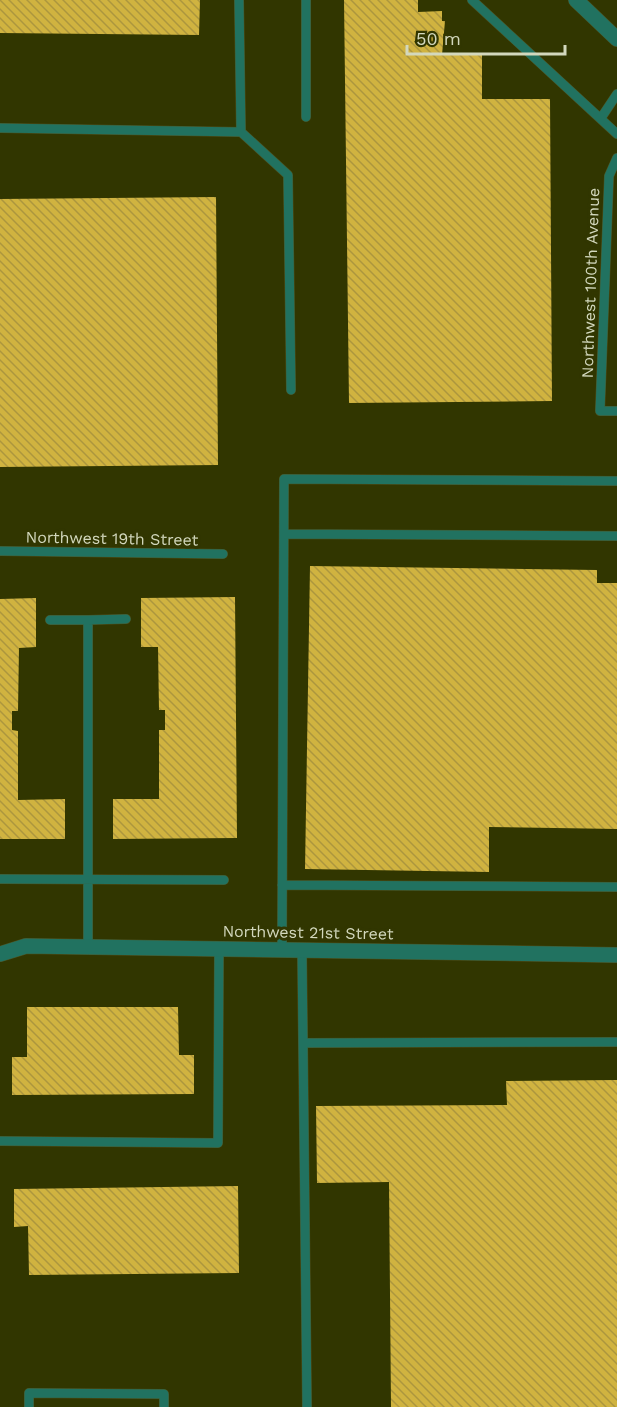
<svg xmlns="http://www.w3.org/2000/svg" width="617" height="1407" font-family="'Work Sans',sans-serif">
<style>
.building{fill:url(#building-back-hatch)}
.lines{fill:none;stroke-linecap:round;stroke-linejoin:round}
.service-casing{stroke:#4e5322;stroke-width:10}
.tertiary-casing{stroke:#4e5322;stroke-width:16}
.service{stroke:#217260;stroke-width:9}
.tertiary{stroke:#217260;stroke-width:15}
.labels{text-anchor:middle;stroke-width:6;stroke-linejoin:round;paint-order:stroke}
.street-label{font-size:16px;fill:#d3d8bd;stroke:#313600}
</style>
<defs>
<pattern id="building-back-hatch" width="6" height="6" patternUnits="userSpaceOnUse" patternTransform="scale(1.5)"><rect width="6" height="6" fill="#d0b340"/><path d="M-1 5l2 2M0 0l6 6M5-1l2 2" fill="none" stroke="#ac963e"/></pattern>
</defs>
<rect width="100%" height="100%" fill="#313600"/>
<path class="building" d="M0 0H200L199 35 0 33Z
M344 0H418V12L442 11V21H445L442 55H482V99H550L552 401 349 403Z
M216 197 218 465 0 467V199Z
M310 566 597 570V583H617V829L489 827V872L305 869Z
M235 597 237 838 113 839V799H159V730H165V710H159L158 647H141V598Z
M36 598V647L19 648 18 711H12V730L18 731V800L65 799V839H0V599Z
M27 1007H178L179 1055H194V1094L12 1095V1057H27Z
M617 1080V1407H391L389 1182 317 1183 316 1106 507 1105 506 1081Z
M238 1186 239 1273 29 1275 28 1226 14 1227V1189Z"/>
<g class="lines">
<defs>
<path id="service" d="M306 0V117
M472 0 617 134
M601 118 617 94
M0 128 241 132 239 0
M241 132 288 175 291 390
M617 158 609 176 600 411H617
M284 534 617 536
M0 551 223 554
M50 620H88V947
M88 620 126 619
M0 879 224 880
M282 885 617 887
M282 950 284 479 617 481
M302 950 307 1407
M303 1043 617 1042
M0 1141 218 1143 219 949
M29 1407V1393L164 1394V1407"/>
<path id="tertiary" d="M576 0 617 39
M0 954 26 946 617 955"/>
</defs>
<use href="#service" class="service-casing"/>
<use href="#tertiary" class="tertiary-casing"/>
<use href="#service" class="service"/>
<use href="#tertiary" class="tertiary"/>
</g>
<g class="labels">
<g class="street-label">
<text transform="translate(590 283) rotate(-88)" y="6">Northwest 100th Avenue</text>
<text transform="translate(112 538) rotate(1)" y="6">Northwest 19th Street</text>
<text transform="translate(308 932) rotate(1)" y="6">Northwest 21st Street</text>
</g>
</g>
<path d="M407 45v9h158v-9" fill="none" stroke="#d3d8bd" stroke-width="3"/>
<text x="416" y="45" font-size="18" fill="#d3d8bd" stroke="#313600" stroke-width="4.5" paint-order="stroke">50 m</text>
</svg>
